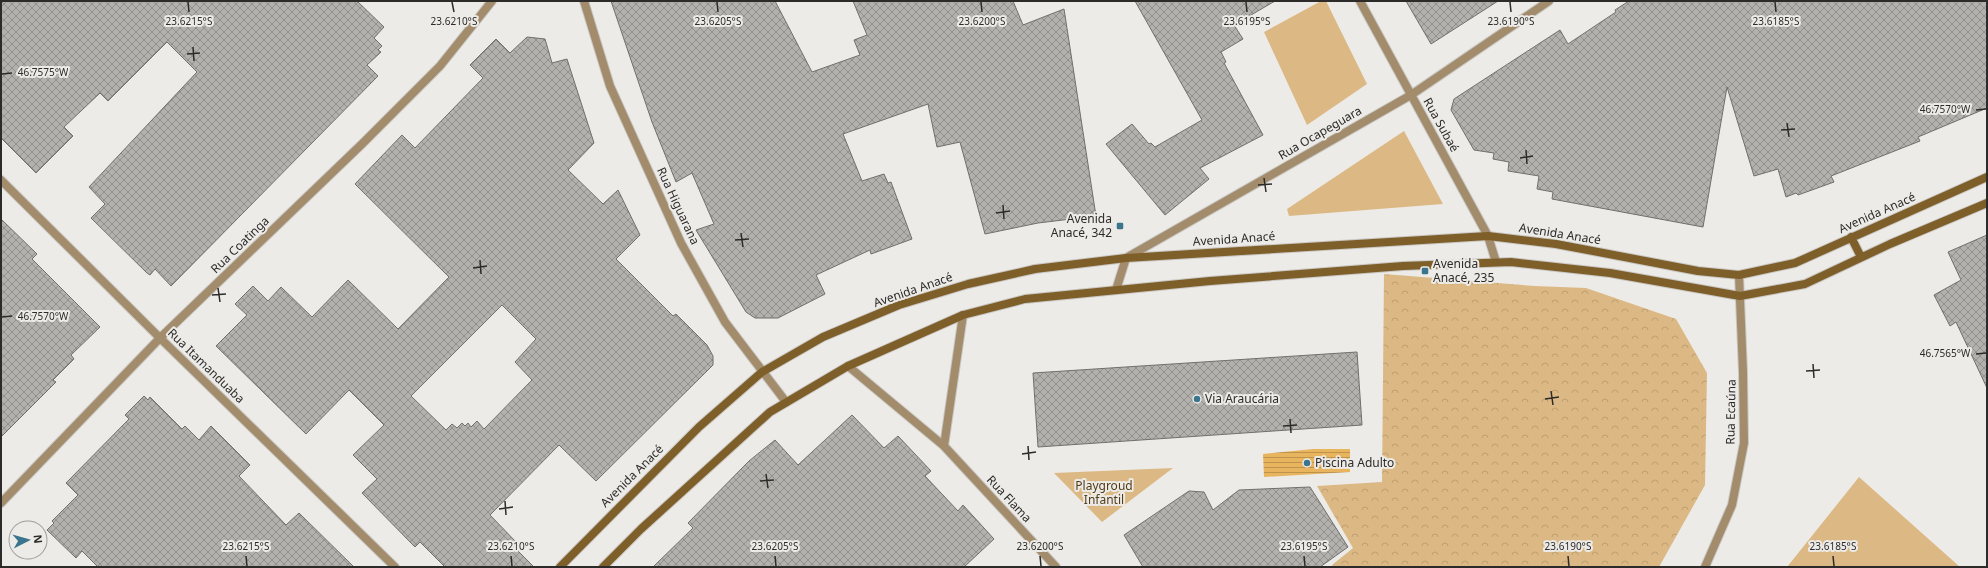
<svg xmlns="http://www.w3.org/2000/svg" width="1988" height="568" font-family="'Noto Sans',sans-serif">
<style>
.green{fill:#dcb984}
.forest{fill:url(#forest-crowns)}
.water{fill:url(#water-rules)}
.building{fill:url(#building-cross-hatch);stroke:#716f6b;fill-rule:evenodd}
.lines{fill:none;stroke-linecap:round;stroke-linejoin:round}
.street-casing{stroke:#cac8c5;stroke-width:10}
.secondary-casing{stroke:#cac8c5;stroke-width:10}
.street{stroke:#a28c6b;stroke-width:8}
.secondary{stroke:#7f5f29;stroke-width:8}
.ticks{fill:none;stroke:#2c2b2a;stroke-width:1.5}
.poi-dot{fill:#3a748d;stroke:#edebe7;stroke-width:1.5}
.labels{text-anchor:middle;stroke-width:4;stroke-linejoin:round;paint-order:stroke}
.street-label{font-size:12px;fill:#2c2b2a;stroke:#edebe7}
.poi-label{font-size:12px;fill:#2c2b2a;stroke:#edebe7;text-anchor:start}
.park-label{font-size:12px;fill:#513b17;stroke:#edebe7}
.ticks-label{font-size:10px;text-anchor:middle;fill:#2c2b2a;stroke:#edebe7;stroke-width:4;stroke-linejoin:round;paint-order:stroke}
</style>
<defs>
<pattern id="forest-crowns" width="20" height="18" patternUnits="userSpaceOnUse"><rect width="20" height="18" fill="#dcb984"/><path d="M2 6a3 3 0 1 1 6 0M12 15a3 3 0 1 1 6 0" fill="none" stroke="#bd9f72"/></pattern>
<pattern id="water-rules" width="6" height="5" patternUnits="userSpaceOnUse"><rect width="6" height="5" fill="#e9b45e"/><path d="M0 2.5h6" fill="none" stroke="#bd934e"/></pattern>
<pattern id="building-cross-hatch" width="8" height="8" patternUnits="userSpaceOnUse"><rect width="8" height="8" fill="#b3b1ad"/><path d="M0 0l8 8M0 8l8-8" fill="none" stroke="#92908d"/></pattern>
</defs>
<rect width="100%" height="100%" fill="#edebe7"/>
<path class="green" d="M1321 1H1326L1367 84 1307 125 1264 32Z
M1404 131 1443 204 1289 216 1287 209Z
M1173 468 1102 522 1054 473Z
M1859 477 1960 567H1787Z"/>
<path class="forest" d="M1384 274 1535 286 1586 288 1676 319 1707 373 1705 485 1659 567H1333L1332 565 1353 548 1317 486 1382 482Z"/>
<path class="water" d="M1313 449H1350V472L1264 477 1263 454Z"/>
<path class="building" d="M1 1H357L384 27 374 38 382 46 378 50 381 52 367 65 378 76 171 286 155 269 150 275 147 273 91 218 105 204 89 187 197 72 167 42 108 101 100 93 64 127 73 136 36 173 1 138Z
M611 1H775L812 72 860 55 854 40 867 35 853 1H1013L1023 25 1064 9 1096 216 1038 223 985 234 960 142 937 147 928 104 843 134 862 181 884 174 888 183 891 182 912 239 871 254 870 250 816 275 825 294 778 318H755L746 312 696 230 714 224 692 173 676 182 652 122Z
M1135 1H1275L1234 25 1243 39 1221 52 1226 62 1224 63 1263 135 1200 168 1209 179 1165 215 1106 144 1132 124 1149 144 1151 143 1155 147 1202 120Z
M1406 1H1498L1431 44Z
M1629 1H1987V108L1918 137 1920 141 1831 176 1834 182 1798 195 1796 193 1786 197 1778 169 1754 176 1727 87 1703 227 1552 199 1553 192 1537 189 1539 176 1508 171 1509 162 1493 159 1494 153 1474 150 1451 110 1454 99 1560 30 1568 44 1616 12 1615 10Z
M527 37 545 39 552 63 567 59 594 143 568 170 603 204 618 190 640 235 616 259 673 316 676 314 707 345 713 356V365L596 481 559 445 490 515 517 543 514 547 534 567H445L420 542 415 547 362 493 377 479 353 455 384 425 349 390 306 434 216 346 247 315 235 304 253 286 268 301 281 287 312 317 348 280 398 329 449 277 355 184 402 135 415 148 483 78 470 65 496 39 510 53ZM502 305 536 339 515 362 532 380 484 429 477 421 471 427 468 423 465 426 462 423 457 428 452 424 446 430 411 396Z
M1 219 37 254 32 259 100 327 71 355 74 359 53 380 56 382 1 437Z
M1987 235V388L1956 322 1950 326 1934 295 1961 280 1948 252Z
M1357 352 1362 425 1038 447 1033 373Z
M144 396 148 400 150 397 182 429 185 426 199 440 211 426 250 465 239 476 286 525 299 513 354 567H98L82 551 76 558 47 530 54 523 52 521 78 495 66 483 129 419 125 415Z
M852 415 884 448 898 436 931 471 925 476 958 511 963 505 994 539 964 567H653L693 528 688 523 749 461 775 440 798 465Z
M1310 487 1348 547 1320 567H1143L1124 535 1189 491 1204 492 1213 510 1239 490Z"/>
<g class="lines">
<defs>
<path id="street" d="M584 1 610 86 681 243 725 322 786 402
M1360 1 1488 236 1496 262
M1 180 160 338 395 567
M1116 290 1126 258 1411 95 1549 1
M848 366 944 446 1056 567
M944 446 963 315
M1 503 160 338 362 144 440 66 492 1
M1705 567 1732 505 1744 443 1743 372 1739 275"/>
<path id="secondary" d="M1851 237 1861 257
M560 567 699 427 762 372 823 337 899 305 968 284 1035 269 1126 258 1488 236 1556 244 1698 271 1739 275 1795 263 1987 177
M603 567 641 529 770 412 848 366 963 315 1025 299 1210 281 1403 266 1511 262 1610 273 1740 296 1805 284 1890 244 1987 203"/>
</defs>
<use href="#street" class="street-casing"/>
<use href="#secondary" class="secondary-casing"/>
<use href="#street" class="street"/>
<use href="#secondary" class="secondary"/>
</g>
<path class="ticks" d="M188 2 189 12M452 2 454 12M717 2 718 12M981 2 982 12M1246 2 1247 12M1510 2 1511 12M1775 2 1776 12M193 47 194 61M187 54 200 53M2 74 12 73M1976 110 1986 109M1787 123 1789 137M1781 130 1795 129M1526 150 1527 164M1520 158 1533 156M1264 178 1266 192M1258 185 1272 184M1003 205 1004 219M996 213 1010 211M741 233 743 247M735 240 749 239M480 260 481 274M473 268 487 266M218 288 220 302M212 295 226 294M2 317 12 316M1976 354 1986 353M1813 364 1814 378M1806 371 1820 370M1551 391 1553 405M1545 399 1559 397M1290 419 1291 433M1283 426 1297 425M1028 446 1029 460M1022 454 1036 452M766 474 768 488M760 481 774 480M505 501 506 515M499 509 513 507M246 556 247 566M511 556 512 566M775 556 776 566M1040 556 1041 566M1304 556 1305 566M1568 556 1569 566M1833 556 1834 566"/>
<g class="poi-dot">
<rect x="1116" y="222" width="8" height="8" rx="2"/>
<rect x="1421" y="267" width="8" height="8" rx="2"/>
<circle cx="1197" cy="399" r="4"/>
<circle cx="1307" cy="463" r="4"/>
</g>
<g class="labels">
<g class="street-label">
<text transform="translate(1441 125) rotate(61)" y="4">Rua Subaé</text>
<text transform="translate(1320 133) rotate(-30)" y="4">Rua Ocapeguara</text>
<text transform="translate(678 206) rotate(65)" y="4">Rua Higuarana</text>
<text transform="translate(1877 213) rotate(-24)" y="4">Avenida Anacé</text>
<text transform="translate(1560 234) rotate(9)" y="4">Avenida Anacé</text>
<text transform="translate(1234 239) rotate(-4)" y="4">Avenida Anacé</text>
<text transform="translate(240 245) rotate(-44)" y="4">Rua Coatinga</text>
<text transform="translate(913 290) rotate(-19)" y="4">Avenida Anacé</text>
<text transform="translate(206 366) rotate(44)" y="4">Rua Itamanduaba</text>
<text transform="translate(1731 412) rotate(-89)" y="4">Rua Ecaúna</text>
<text transform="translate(632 476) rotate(-45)" y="4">Avenida Anacé</text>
<text transform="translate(1009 499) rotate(47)" y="4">Rua Flama</text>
</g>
<g class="poi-label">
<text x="1112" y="223" text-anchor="end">Avenida<tspan x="1112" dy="14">Anacé, 342</tspan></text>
<text x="1433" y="268">Avenida<tspan x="1433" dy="14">Anacé, 235</tspan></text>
<text x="1205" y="403">Via Araucária</text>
<text x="1315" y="467">Piscina Adulto</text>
</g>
<g class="park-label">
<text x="1104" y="490">Playgroud<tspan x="1104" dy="14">Infantil</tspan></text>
</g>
</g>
<g class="ticks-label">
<text x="189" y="25">23.6215°S</text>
<text x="454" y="25">23.6210°S</text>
<text x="718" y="25">23.6205°S</text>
<text x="982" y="25">23.6200°S</text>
<text x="1247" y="25">23.6195°S</text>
<text x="1511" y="25">23.6190°S</text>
<text x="1776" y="25">23.6185°S</text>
<text x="43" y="76">46.7575°W</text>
<text x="1945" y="113">46.7570°W</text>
<text x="43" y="320">46.7570°W</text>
<text x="1945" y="357">46.7565°W</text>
<text x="246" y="550">23.6215°S</text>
<text x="511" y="550">23.6210°S</text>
<text x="775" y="550">23.6205°S</text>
<text x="1040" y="550">23.6200°S</text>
<text x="1304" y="550">23.6195°S</text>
<text x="1568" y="550">23.6190°S</text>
<text x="1833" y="550">23.6185°S</text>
</g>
<rect width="1988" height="568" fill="none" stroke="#2c2b2a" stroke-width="4"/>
<g transform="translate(28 540) rotate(84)"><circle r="19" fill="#edebe7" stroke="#a09e9b"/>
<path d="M0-3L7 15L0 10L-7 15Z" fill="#3a748d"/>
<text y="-6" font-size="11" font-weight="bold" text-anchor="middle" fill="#2c2b2a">N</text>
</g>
</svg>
